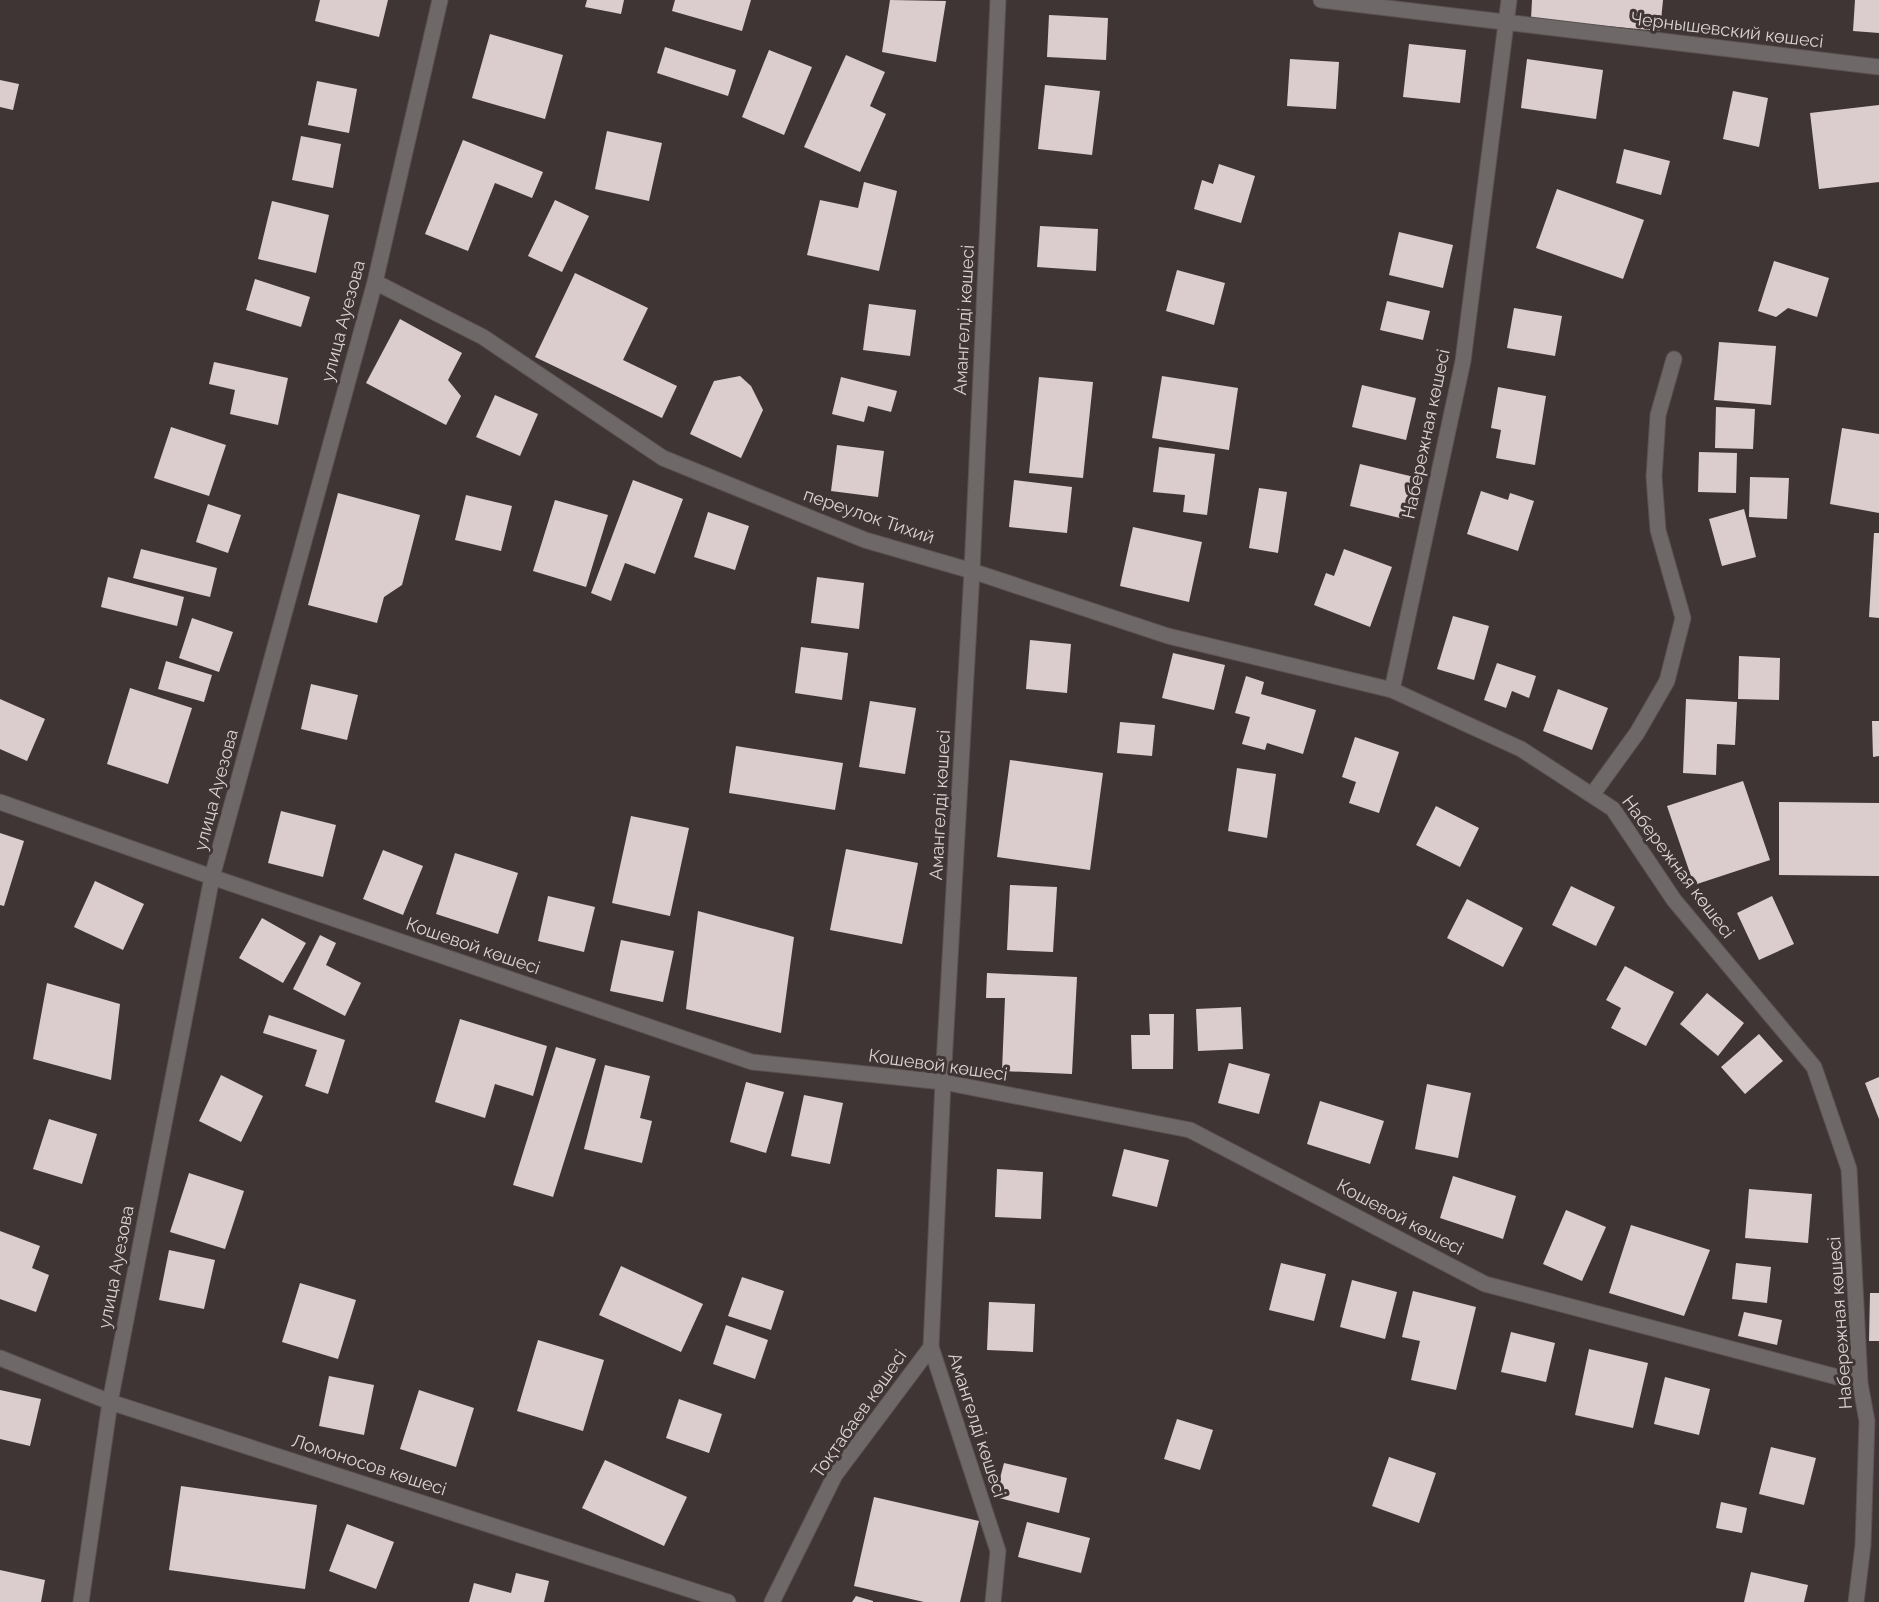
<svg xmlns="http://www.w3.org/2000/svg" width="1879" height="1602" font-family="Raleway,sans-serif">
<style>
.building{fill:#dbcdce}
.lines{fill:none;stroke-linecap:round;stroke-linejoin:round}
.minor-casing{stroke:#5c5151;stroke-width:17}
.minor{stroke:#6e6869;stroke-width:15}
.labels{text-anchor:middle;stroke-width:6;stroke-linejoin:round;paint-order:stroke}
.street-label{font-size:18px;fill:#dad3d3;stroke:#403535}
</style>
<rect width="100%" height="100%" fill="#403535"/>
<path class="building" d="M320 0H388L379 37 315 21Z
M587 0H624L621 14 585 7Z
M675 0H751L742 31 672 11Z
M890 0 946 1 936 62 882 52Z
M1532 0H1663L1660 31 1531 19Z
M1855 0H1879V33L1853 31Z
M1049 15 1108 18 1106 60 1047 57Z
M490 34 563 55 545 119 472 98Z
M1409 44 1466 50 1460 103 1403 97Z
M665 47 736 70 728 96 657 73Z
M769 50 812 67 784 135 742 117Z
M846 55 885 72 870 106 886 114 860 172 804 147Z
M1290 59 1339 62 1336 109 1287 106Z
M1527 59 1603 70 1596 119 1521 108Z
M0 80 19 84 13 110 0 107Z
M317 81 357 89 349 133 308 125Z
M1045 85 1100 91 1092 155 1038 149Z
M1733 91 1768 98 1759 147 1723 139Z
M1879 105V182L1819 189 1810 113Z
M607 131 662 143 649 201 595 189Z
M301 136 341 144 333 188 292 180Z
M463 140 543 172 532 198 495 183 468 251 425 234Z
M1624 149 1670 161 1661 195 1616 183Z
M1219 164 1255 176 1241 223 1194 209 1202 180 1213 184Z
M864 182 897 191 879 271 807 255 820 200 858 208Z
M1557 189 1644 220 1623 279 1536 248Z
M555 200 589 216 562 272 528 256Z
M272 201 329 215 316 273 258 259Z
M1040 226 1098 229 1096 271 1037 267Z
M1399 232 1453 245 1443 288 1389 275Z
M1774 261 1829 278 1817 317 1788 308 1776 317 1758 311Z
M1177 270 1225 283 1214 325 1166 311Z
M575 273 648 308 623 360 677 386 662 418 535 357Z
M255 279 310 297 301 327 246 310Z
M1387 301 1430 311 1423 340 1380 330Z
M869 304 916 310 910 356 863 350Z
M1514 308 1562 316 1555 356 1507 348Z
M400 319 462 353 448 380 461 396 446 425 366 383Z
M1719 342 1776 346 1771 405 1714 400Z
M214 362 288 378 278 425 230 414 235 390 209 384Z
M740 376 751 386 763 410 741 458 690 434 714 381Z
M1162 376 1238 388 1229 450 1152 438Z
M841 377 897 391 891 412 868 406 864 422 832 414Z
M1039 377 1093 382 1083 478 1029 473Z
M1362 385 1416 398 1406 440 1352 427Z
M1498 387 1546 396 1535 465 1496 458 1501 430 1491 428Z
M495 395 538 414 520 456 476 437Z
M1716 407 1755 409 1753 449 1715 448Z
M171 427 226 445 209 496 154 478Z
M1842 428 1879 434V513L1830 504Z
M837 445 884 451 878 497 831 491Z
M1159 447 1215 454 1207 515 1183 512 1185 495 1153 492Z
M1699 452 1737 453 1736 493 1698 492Z
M1360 464 1414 477 1404 519 1350 506Z
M1750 477 1789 478 1787 519 1749 517Z
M633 480 683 499 655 574 625 563 611 601 591 593Z
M1014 480 1072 487 1067 533 1009 527Z
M1259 488 1287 492 1278 553 1249 548Z
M1481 491 1508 500 1510 493 1534 501 1518 551 1467 534Z
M338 493 420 515 402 585 384 597 377 623 308 605Z
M466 495 512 506 501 551 455 540Z
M555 500 608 515 586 587 533 571Z
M208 504 241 515 228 553 196 542Z
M1744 509 1756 557 1722 566 1709 519Z
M708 512 749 526 735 570 694 557Z
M1133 527 1202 542 1189 602 1120 586Z
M1874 533H1879V618L1869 617Z
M141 549 217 568 210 597 133 578Z
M1344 549 1392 567 1370 627 1314 605 1326 573 1334 576Z
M108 577 184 597 177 626 101 607Z
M817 577 864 583 859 629 811 623Z
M1453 616 1489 626 1474 680 1437 669Z
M192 618 233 632 219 672 179 658Z
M1030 640 1071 644 1067 693 1026 689Z
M801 647 848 653 842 700 795 693Z
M1173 653 1225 665 1214 710 1162 698Z
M1739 656 1780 658 1779 700 1738 699Z
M166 661 212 675 204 702 158 689Z
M1497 663 1536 676 1529 698 1512 691 1506 708 1484 700Z
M1246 676 1264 682 1261 694 1316 710 1303 754 1267 743 1265 750 1242 744 1250 717 1235 713Z
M311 684 358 695 347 740 301 729Z
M130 688 192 708 168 784 107 764Z
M1558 689 1608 708 1592 750 1543 731Z
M0 699 45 719 27 761 0 749Z
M1686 699 1737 702 1735 745 1717 744 1716 775 1683 773Z
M870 701 916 708 905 774 859 767Z
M1872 721H1879V756L1873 757Z
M1120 722 1155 725 1152 756 1117 753Z
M1355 737 1399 752 1379 813 1349 803 1356 782 1342 777Z
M736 746 843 763 835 810 729 793Z
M1010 760 1103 773 1090 870 997 857Z
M1237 768 1276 774 1267 838 1228 831Z
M1743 781 1770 860 1694 885 1667 806Z
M1779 802 1879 803V876L1779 875Z
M1436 806 1479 828 1460 867 1416 845Z
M281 811 336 825 323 877 268 863Z
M631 816 689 828 670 916 612 903Z
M0 833 24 841 4 906 0 905Z
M846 849 918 863 902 944 830 930Z
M383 850 423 866 403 915 363 899Z
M455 853 518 873 498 934 436 914Z
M95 881 144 904 123 950 74 927Z
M1010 885 1057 887 1053 952 1007 950Z
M1571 886 1615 907 1596 946 1552 925Z
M548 896 595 907 584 952 538 941Z
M1772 896 1794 944 1759 960 1737 913Z
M1467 899 1523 928 1503 967 1447 938Z
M698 911 794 937 781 1033 686 1009Z
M262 918 306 943 283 983 239 958Z
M320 935 336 943 326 965 361 983 345 1016 293 989Z
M621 940 674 951 663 1002 610 991Z
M1625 966 1674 992 1646 1046 1611 1028 1621 1008 1606 1000Z
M987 973 1077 977 1072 1074 1002 1071 1005 998H986Z
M47 983 120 1004 111 1080 33 1059Z
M1707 993 1744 1023 1718 1056 1680 1024Z
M1241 1007 1243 1049 1198 1051 1196 1009Z
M1149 1014H1174L1173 1069H1132L1131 1035H1150Z
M269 1015 345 1040 328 1094 305 1086 317 1050 263 1033Z
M460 1019 547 1046 533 1096 495 1084 485 1118 435 1102Z
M1759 1034 1783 1061 1745 1094 1721 1067Z
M556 1047 596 1059 553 1197 513 1185Z
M1229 1063 1270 1074 1259 1114 1218 1103Z
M605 1065 650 1076 640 1118 652 1121 642 1163 584 1149Z
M221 1075 263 1096 241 1142 199 1121Z
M1879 1077V1119L1865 1083Z
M746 1082 784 1092 766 1153 730 1142Z
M1427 1084 1471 1093 1458 1158 1415 1149Z
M804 1095 843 1103 830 1164 791 1156Z
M1320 1101 1384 1121 1370 1164 1307 1144Z
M49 1119 97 1134 82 1184 33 1169Z
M1124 1149 1169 1160 1157 1207 1112 1196Z
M997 1169 1043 1172 1041 1219 995 1217Z
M189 1173 244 1191 225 1249 170 1232Z
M1453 1176 1516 1196 1503 1239 1440 1218Z
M1749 1189 1812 1194 1808 1243 1745 1238Z
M1566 1210 1606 1227 1582 1281 1543 1264Z
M1631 1225 1710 1250 1684 1316 1609 1293Z
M0 1231 40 1246 32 1268 49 1275 36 1312 0 1299Z
M169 1250 215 1260 204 1309 159 1300Z
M1281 1263 1326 1274 1314 1321 1269 1310Z
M1736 1263 1771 1267 1767 1303 1732 1299Z
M621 1266 703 1304 681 1352 599 1315Z
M742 1277 784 1291 771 1330 728 1316Z
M1352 1280 1397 1292 1385 1339 1340 1327Z
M300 1283 356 1300 338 1359 282 1342Z
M1413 1291 1476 1307 1456 1390 1411 1380 1420 1341 1402 1337Z
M1870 1293H1879V1341H1869Z
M989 1302 1035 1304 1033 1352 987 1350Z
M1744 1312 1782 1320 1777 1345 1738 1336Z
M726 1325 768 1340 755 1379 713 1364Z
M1511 1332 1555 1343 1546 1382 1501 1372Z
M538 1340 604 1360 583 1431 517 1411Z
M1589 1349 1648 1363 1633 1428 1575 1415Z
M329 1376 374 1385 364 1435 319 1426Z
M1665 1377 1710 1389 1699 1435 1654 1424Z
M0 1390 41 1399 30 1446 0 1439Z
M419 1390 474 1408 456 1467 400 1449Z
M679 1399 722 1414 709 1453 666 1438Z
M1177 1419 1213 1430 1200 1470 1164 1459Z
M1771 1447 1816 1458 1804 1505 1759 1494Z
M1389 1457 1436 1473 1419 1523 1372 1506Z
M605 1460 687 1497 664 1546 582 1508Z
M1004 1463 1067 1478 1059 1513 995 1497Z
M181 1486 317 1505 305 1589 169 1570Z
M874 1497 979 1521 960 1602H924L854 1586Z
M1721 1502 1747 1508 1742 1533 1716 1528Z
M1027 1522 1090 1538 1081 1573 1018 1557Z
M347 1524 394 1542 376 1589 329 1571Z
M0 1570 45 1580 41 1602H0Z
M1751 1572 1808 1585 1804 1602H1744Z
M516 1573 549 1581 544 1602H469L474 1583 511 1593Z
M856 1596 873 1601V1602H852Z"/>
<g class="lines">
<defs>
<path id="minor" d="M1321 0 1879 67
M375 282 483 337 663 458 865 540 972 571 1168 636 1392 690 1521 749 1613 809 1674 900 1814 1067 1849 1169 1860 1383 1867 1421 1863 1545 1856 1602
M1392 690 1463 361 1509 0
M1592 795 1637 733 1667 681 1683 618 1658 530 1654 477 1658 415 1674 359
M0 802 212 877 752 1062 943 1082 1190 1130 1485 1284 1860 1383
M0 1358 110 1402 728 1602
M81 1602 110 1402 212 877 375 282 440 0
M772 1602 835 1475 931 1347
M993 1602 998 1551 931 1347 943 1082 972 571 998 0"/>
</defs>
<use href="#minor" class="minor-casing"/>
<use href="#minor" class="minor"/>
</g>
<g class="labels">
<g class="street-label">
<text transform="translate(1727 30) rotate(7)" y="6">Чернышевский көшесі</text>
<text transform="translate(964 320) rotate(-87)" y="6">Амангелді көшесі</text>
<text transform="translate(343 321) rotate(-75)" y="6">улица Ауезова</text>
<text transform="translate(1426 434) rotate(-78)" y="6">Набережная көшесі</text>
<text transform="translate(869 516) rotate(19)" y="6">переулок Тихий</text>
<text transform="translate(216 790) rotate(-75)" y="6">улица Ауезова</text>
<text transform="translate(940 805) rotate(-87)" y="6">Амангелді көшесі</text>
<text transform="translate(1678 867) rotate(53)" y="6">Набережная көшесі</text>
<text transform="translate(473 946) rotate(19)" y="6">Кошевой көшесі</text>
<text transform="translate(938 1065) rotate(8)" y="6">Кошевой көшесі</text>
<text transform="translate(1400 1217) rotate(28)" y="6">Кошевой көшесі</text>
<text transform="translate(116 1267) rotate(-79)" y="6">улица Ауезова</text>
<text transform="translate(1840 1323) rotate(-94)" y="6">Набережная көшесі</text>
<text transform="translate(859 1414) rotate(-55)" y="6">Тоқтабаев көшесі</text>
<text transform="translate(977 1425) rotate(72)" y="6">Амангелді көшесі</text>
<text transform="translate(369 1465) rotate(18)" y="6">Ломоносов көшесі</text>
</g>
</g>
</svg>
